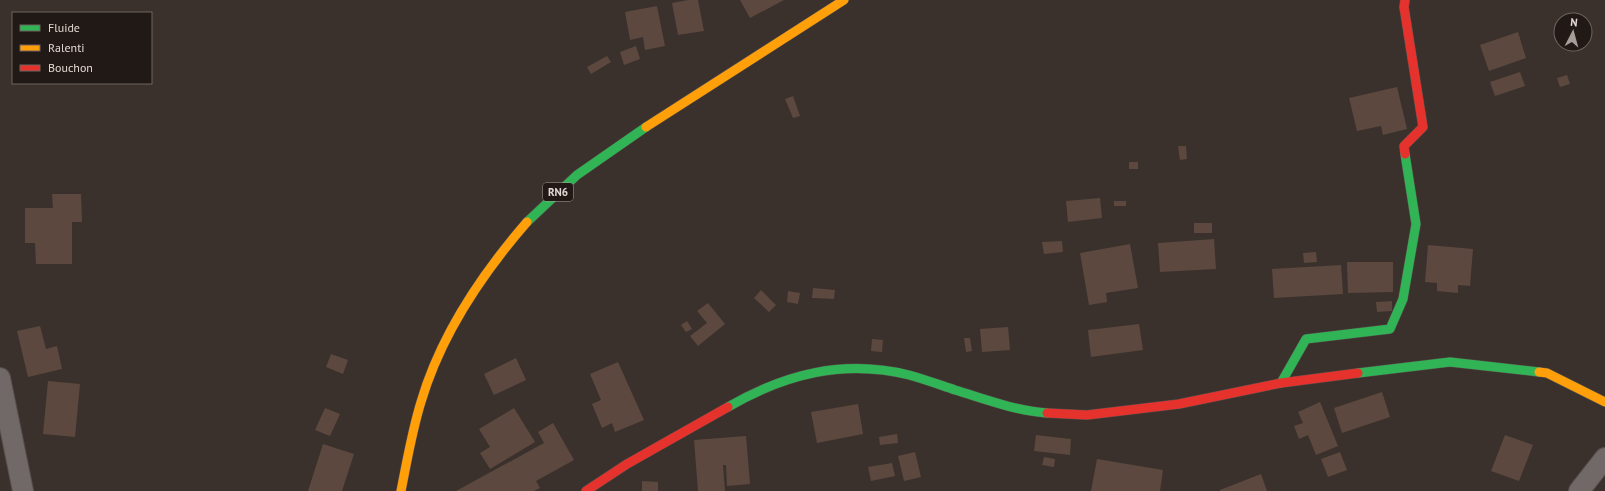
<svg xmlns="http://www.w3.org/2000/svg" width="1605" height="491" font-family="'PT Sans',sans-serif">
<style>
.building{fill:#5c483e}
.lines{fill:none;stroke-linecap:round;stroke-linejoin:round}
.street-casing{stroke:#574f4b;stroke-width:22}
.fast-casing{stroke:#574f4b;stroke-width:10}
.slow-casing{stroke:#574f4b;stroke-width:10}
.jam-casing{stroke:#574f4b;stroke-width:10}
.street{stroke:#716967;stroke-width:20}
.fast{stroke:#30b455;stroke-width:9}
.slow{stroke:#ff9f0a;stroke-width:9}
.jam{stroke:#e5322d;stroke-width:9}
.labels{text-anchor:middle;stroke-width:3.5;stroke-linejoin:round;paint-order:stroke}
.shield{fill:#201915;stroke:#a89e99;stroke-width:1}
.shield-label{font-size:11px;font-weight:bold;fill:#e2d7d2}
</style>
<rect width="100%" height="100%" fill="#3a312d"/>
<path class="building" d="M688 0H698L704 31 678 35 672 3Z
M740 0H784L750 18Z
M657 6 665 46 645 50 643 37 630 40 625 12Z
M1518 32 1526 58 1489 71 1480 45Z
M636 46 640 59 624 65 620 52Z
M607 56 611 62 591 74 587 67Z
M1520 72 1525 86 1495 96 1490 82Z
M1567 75 1570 84 1560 87 1557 78Z
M1397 87 1407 129 1383 135 1381 126 1357 131 1349 98Z
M793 96 800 116 793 118 785 99Z
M1178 146H1186L1187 159 1180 160Z
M1129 162H1138V169H1129Z
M52 194H81L82 222H72V264H36L35 243H25V208H53Z
M1100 198 1102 218 1068 222 1066 201Z
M1114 201H1126V206H1114Z
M1194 223H1212V233H1194Z
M1214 239 1216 269 1160 272 1158 243Z
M1062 241 1063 252 1044 254 1042 242Z
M1130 244 1138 288 1106 293 1107 302 1089 305 1080 253Z
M1428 245 1473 249 1470 286 1458 285V293L1437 291V283L1425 282Z
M1316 252 1317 262 1304 263 1303 253Z
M1347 262H1393V292L1348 293Z
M1341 265 1343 294 1274 298 1272 269Z
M813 288 835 290 834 299 812 298Z
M761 290 776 305 769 312 754 298Z
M788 291 800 293 798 304 787 302Z
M1392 301V311L1377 312 1376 302Z
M708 303 725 324 698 346 690 336 707 323 697 311Z
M687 321 692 329 686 332 681 325Z
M1139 324 1143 350 1091 357 1088 330Z
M40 326 46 349 57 346 62 369 28 377 17 331Z
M1008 327 1010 350 982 352 980 329Z
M964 338H970L972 351 966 352Z
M872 339 883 340 882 352 871 351Z
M331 354 348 360 343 374 326 367Z
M516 358 526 380 494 395 484 374Z
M618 362 644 420 615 432 612 423 602 428 592 404 601 400 590 374Z
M48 381 80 384 75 437 43 434Z
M1382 392 1390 417 1342 433 1334 408Z
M1320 402 1338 446 1316 455 1308 435 1299 439 1294 426 1303 423 1298 412Z
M858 404 863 434 817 443 811 412Z
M325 408 340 414 330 436 315 430Z
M514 408 535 442 490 469 480 453 490 447 479 429Z
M553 423 574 460 536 481 540 488 534 491H456L544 443 538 432Z
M897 434 898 443 880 445 879 437Z
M1036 435 1071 439 1070 455 1034 451Z
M1505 435 1533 445 1519 481 1491 471Z
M746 436 750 484 727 486 726 465H723L725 491H698L694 440Z
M323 444 354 454 342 491H308Z
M915 452 921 477 904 481 898 456Z
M1340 452 1347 470 1328 477 1321 459Z
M1044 457 1055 459 1054 467 1042 465Z
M1097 459 1163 470 1160 491H1091Z
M892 463 895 476 871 481 868 467Z
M1261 474 1267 491H1220V490Z
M642 481 658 482V491H642Z"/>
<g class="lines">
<defs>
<path id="street" d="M0 378 23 491
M1579 491 1605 458"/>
<path id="fast" d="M527 222 577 175 646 127
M1358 373 1450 362 1539 372
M1281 383 1306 339 1390 329 1403 299 1416 224 1405 154
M728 407C785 374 843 359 909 375 924 379 940 385 955 390 985 399 1016 411 1047 413"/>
<path id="slow" d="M646 127 844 0
M1539 372 1547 373 1605 402
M401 491C407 461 412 431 421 402 441 334 481 275 527 222"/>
<path id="jam" d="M1405 0 1404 7 1423 127 1404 146 1405 154
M1047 413 1087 415 1179 404 1281 383 1358 373
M586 491 627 464 728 407"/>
</defs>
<use href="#street" class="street-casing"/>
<use href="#fast" class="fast-casing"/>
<use href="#slow" class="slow-casing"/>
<use href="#jam" class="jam-casing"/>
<use href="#street" class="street"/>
<use href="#fast" class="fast"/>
<use href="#slow" class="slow"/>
<use href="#jam" class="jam"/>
</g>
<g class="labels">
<rect class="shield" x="543" y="183" width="30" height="18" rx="3"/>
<g class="shield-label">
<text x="558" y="196">RN6</text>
</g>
</g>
<rect x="12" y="12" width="140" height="72" fill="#201915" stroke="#6e6561"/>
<rect x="20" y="25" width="20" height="6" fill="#30b455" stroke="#6e6561"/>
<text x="48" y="32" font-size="12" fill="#e2d7d2">Fluide</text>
<rect x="20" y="45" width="20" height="6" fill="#ff9f0a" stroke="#6e6561"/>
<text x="48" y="52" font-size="12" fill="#e2d7d2">Ralenti</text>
<rect x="20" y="65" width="20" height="6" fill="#e5322d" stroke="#6e6561"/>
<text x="48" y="72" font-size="12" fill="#e2d7d2">Bouchon</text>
<g transform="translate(1573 32) rotate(6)"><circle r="19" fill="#201915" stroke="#6e6561"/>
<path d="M0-3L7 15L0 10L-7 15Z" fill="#a79d98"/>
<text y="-6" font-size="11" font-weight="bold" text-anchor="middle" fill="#e2d7d2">N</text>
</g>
</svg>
